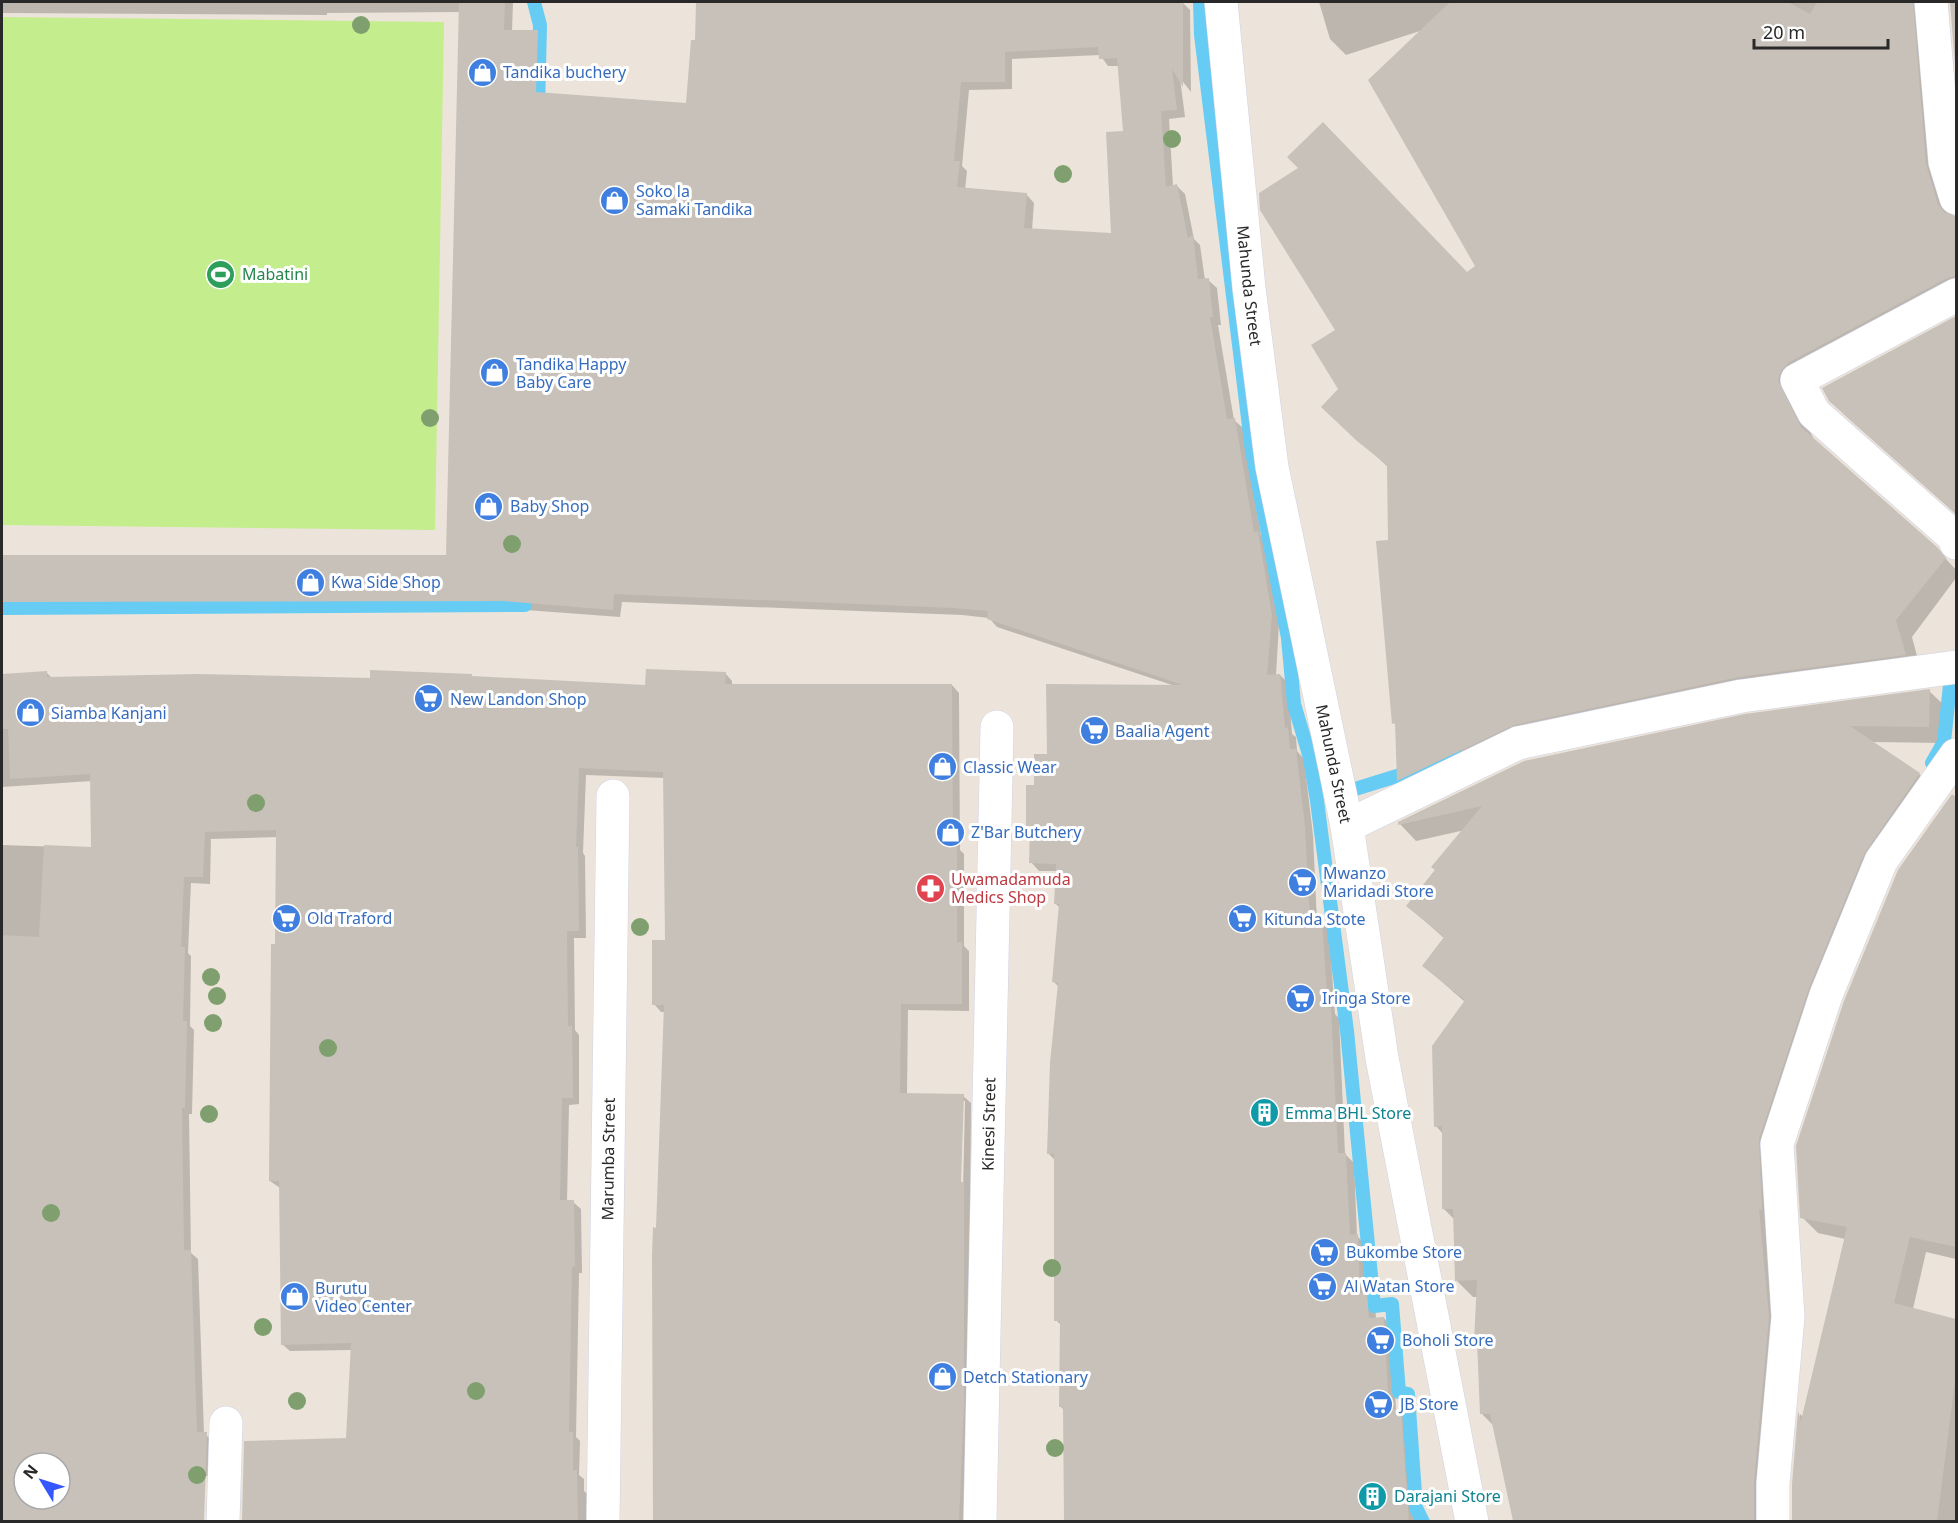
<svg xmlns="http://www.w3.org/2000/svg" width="1958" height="1523" font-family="'Noto Sans',sans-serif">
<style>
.pitch{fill:#c4ed8e}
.shadow{fill:#0003;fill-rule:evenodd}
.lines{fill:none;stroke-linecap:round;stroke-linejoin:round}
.stream{stroke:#67ccf3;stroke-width:14}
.building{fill:#c7c1ba;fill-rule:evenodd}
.street-casing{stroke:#cfd2e3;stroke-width:34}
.secondary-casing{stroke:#cfd2e3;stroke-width:34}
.street{stroke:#fff;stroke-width:33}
.secondary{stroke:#fff;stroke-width:33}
.tree{fill:#7fa06e}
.labels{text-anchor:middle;stroke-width:6;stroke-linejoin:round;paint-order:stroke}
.shop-label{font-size:16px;fill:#366cbe;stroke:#fff;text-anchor:start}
.leisure-label{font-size:16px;fill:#27864d;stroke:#fff;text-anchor:start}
.street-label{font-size:16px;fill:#292929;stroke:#fff}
.health-label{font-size:16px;fill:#be3a42;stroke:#fff;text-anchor:start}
.culture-label{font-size:16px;fill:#0d838f;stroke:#fff;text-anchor:start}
</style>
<rect width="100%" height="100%" fill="#ece4da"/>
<path class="pitch" d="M2 17 444 22 435 530 2 525Z"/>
<path class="shadow" d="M2 2H513L512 31 537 32 545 40 544 94 687 105 696 42 698 2 1049 4V2H1182L1190 10 1191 92 1180 78 1185 117 1169 119 1173 186H1177L1185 194 1194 239 1200 245 1205 280H1208L1217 288 1221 325H1218L1234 420 1243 428 1261 536 1266 541 1279 624 1276 675H1280L1288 683 1292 734 1296 737 1297 751 1304 759 1313 835 1317 922 1321 921 1329 930 1335 1014 1339 1018 1345 1154 1354 1163 1357 1236 1365 1244 1367 1295 1375 1303 1376 1319 1384 1318 1392 1327 1396 1411 1400 1410 1409 1419 1412 1491 1415 1494 1416 1511 1423 1522H1064V1410L1060 1406 1062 1326 1056 1320 1055 1160 1048 1153 1059 987 1054 982 1060 908 1056 904 1057 871H1039L1031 862 1032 829 1028 825 1036 787 1048 756 1172 685 997 627 989 618 962 615 622 602 620 617 512 609H2V557H447L460 12 327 13V15L2 13ZM1100 55 1108 66H1119L1124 133 1112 234 1032 230 1034 203 1026 194 965 190 967 171 962 166 969 90 1012 89V59Z
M1319 2H1939L1942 181 1953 218H1956V298L1804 379 1796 406 1815 441 1937 549 1956 570V578L1912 637 1921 671 1531 740 1415 796 1399 780 1397 726 1394 723 1389 468 1323 407 1340 389 1337 330 1300 169 1467 274 1477 266 1423 30 1346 55 1330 39Z
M1951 2H1956V61Z
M1956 318V514L1847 417 1830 400 1824 388Z
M47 673 52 678 371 679 471 675 474 678 646 687 725 673 732 681V686L952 685 959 693 960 850 964 854V946L969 951V1011L908 1010 907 1095 963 1096 971 1103 968 1522H654L653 1256 657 1229 665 1012H661L654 1004 667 942 665 778 586 775 583 853 585 856 586 938H574L575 1030 579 1035V1104L569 1105 567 1202H573L581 1209 582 1273H579L576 1437 580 1441 579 1475 584 1479V1491L592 1498V1522H271L266 1516 348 1440 352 1350 290 1351 282 1344 280 1188 270 1181 278 837 211 839 210 884 191 883 188 953 191 956 190 1026 194 1030 192 1114H189L191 1253 198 1259 204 1434 214 1441 213 1476H195L194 1522H2V845L92 848V781L2 787V676ZM962 1101H965L963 1190H960ZM24 1463H60V1499H24Z
M1929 691 1946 707 1945 743 1871 742 1919 774 1936 790 1880 870 1775 1156 1770 1522H1514L1494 1426 1482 1414 1479 1344 1476 1341 1478 1297H1473L1456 1280 1455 1220 1443 1208V1134L1436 1126 1465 1002 1424 966 1445 939 1408 906 1465 830 1416 841 1400 824Z
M1952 796 1956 798V1259L1926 1252 1913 1309 1956 1320V1522H1793V1484L1800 1414 1803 1417 1845 1239 1818 1233 1802 1217Z"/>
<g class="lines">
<path class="stream" d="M534 2 540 25 538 110
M1200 2 1201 35 1252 451 1288 638 1294 704 1310 758 1317 801 1347 1031 1374 1306 1392 1304 1399 1392 1408 1394 1416 1508 1423 1522
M2 608 525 605V585
M1932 763 1944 742 1952 666
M1339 794 1458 757"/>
</g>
<path class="building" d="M459 2H505L504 30H538L536 92 686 103 691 40H695L696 2H1183V87L1172 69 1177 110 1161 111 1166 187 1177 184 1188 238 1193 235 1198 279 1209 278 1213 317H1210L1227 419 1235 418 1254 532 1258 531 1272 615 1267 675 1280 674 1285 728 1288 727 1290 749H1296L1305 826 1310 921 1322 920 1328 1008H1331L1338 1153H1346L1350 1235 1358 1234 1360 1293H1367L1369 1318 1384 1317 1389 1409H1401L1409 1521H1064L1063 1407H1059L1060 1321H1054V1154H1047L1050 1063 1058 983 1052 982 1059 904H1054L1056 864 1029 863 1030 826H1026V785H1034V754H1047L1046 684 1183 685 987 619 988 611 953 608 614 594 613 610 503 601 2 602V555H446ZM1098 47 1099 59 1117 58 1123 131 1106 132 1111 233 1024 228 1027 193 957 187 960 161H954L961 82H1005V52Z
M1450 2H1788L1810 14 1817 2H1913L1926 164 1938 204 1944 212 1956 216V276L1947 278 1788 363 1781 371 1778 380 1801 427 1938 548 1946 558 1896 620 1906 655 1739 677 1514 725 1397 781 1395 723 1392 724 1376 541 1388 540 1387 465 1357 441 1321 407 1338 389 1311 345 1335 330 1260 210 1259 193 1298 168 1287 157 1323 122 1467 272 1475 266 1368 80Z
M1950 2H1956V78Z
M1956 316V511L1955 513 1829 401 1822 388Z
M646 669 726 672 725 684H952L953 845H957V942H962V1004H901L900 1093 964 1094 961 1182H964V1404L959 1521H653L652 1256 653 1227 656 1228 664 1005H652V940H665L663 772 579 768 576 847H578L579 931H567L568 1026H572L573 1098H562L560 1200H574L575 1266 572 1267 569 1432H573V1470H577L578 1521H242L244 1441 346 1438 351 1343 281 1345 279 1181H269L271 944H275L276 830 205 832 203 877H184L181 947H185L183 1021H187L185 1108H182L184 1250H191L197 1432H207L204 1521H2V935L39 937 44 845 91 847 90 774 10 779 8 729H2V674L47 671V677L198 674 370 678V670L472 674V676L645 685ZM24 1463H60V1499H24Z
M1930 689 1929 727 1850 726 1920 773 1864 854 1809 988 1759 1139 1762 1210 1759 1209 1769 1317 1754 1481V1521H1513L1490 1414H1480L1477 1341H1474L1477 1280 1455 1281 1453 1209H1442V1126L1434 1127 1432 1046 1465 1000 1422 966 1444 937 1406 906 1435 870 1431 867 1482 806 1398 825V822L1524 761 1745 714Z
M1952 794 1956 797V1247L1910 1237 1894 1303 1956 1319V1374L1937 1521H1792V1484L1798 1411 1801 1421 1847 1227 1800 1218 1796 1146 1844 1001 1898 870Z"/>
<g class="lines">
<defs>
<g id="street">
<path d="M1931 2 1945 162 1956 198"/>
<path d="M1956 295 1797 380 1814 413 1954 537 1956 543"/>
<path d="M1347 826 1518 743 1742 696 1956 667"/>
<path d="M223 1522 226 1423"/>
<path id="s1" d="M603 1522 613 796"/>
<path id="s2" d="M980 1522 997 727"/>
<path d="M1773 1522V1483L1788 1317 1777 1144 1826 995 1881 861 1956 755"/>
</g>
<g id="secondary">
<path id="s3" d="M1221 2 1249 288 1272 467 1347 826 1382 1058 1472 1522"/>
</g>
</defs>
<use href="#street" class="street-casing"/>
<use href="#secondary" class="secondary-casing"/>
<use href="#street" class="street"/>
<use href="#secondary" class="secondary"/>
</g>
<g class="tree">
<circle cx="361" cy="25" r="9"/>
<circle cx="1172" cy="139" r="9"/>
<circle cx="1063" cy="174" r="9"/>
<circle cx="430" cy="418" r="9"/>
<circle cx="512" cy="544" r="9"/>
<circle cx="256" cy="803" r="9"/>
<circle cx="640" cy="927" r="9"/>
<circle cx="211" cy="977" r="9"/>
<circle cx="217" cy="996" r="9"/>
<circle cx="213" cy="1023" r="9"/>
<circle cx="328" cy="1048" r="9"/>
<circle cx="209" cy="1114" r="9"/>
<circle cx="51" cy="1213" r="9"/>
<circle cx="1052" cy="1268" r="9"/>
<circle cx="263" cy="1327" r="9"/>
<circle cx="476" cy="1391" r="9"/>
<circle cx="297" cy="1401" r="9"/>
<circle cx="1055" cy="1448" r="9"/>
<circle cx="197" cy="1475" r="9"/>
</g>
<defs>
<symbol id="shop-disc" viewBox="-11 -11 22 22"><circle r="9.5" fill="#3f7fe0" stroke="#fff"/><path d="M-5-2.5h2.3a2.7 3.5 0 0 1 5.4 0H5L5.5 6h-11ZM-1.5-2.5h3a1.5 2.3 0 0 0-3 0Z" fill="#fff"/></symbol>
<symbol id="stadium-disc" viewBox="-11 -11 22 22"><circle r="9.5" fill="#2e9e5b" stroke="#fff"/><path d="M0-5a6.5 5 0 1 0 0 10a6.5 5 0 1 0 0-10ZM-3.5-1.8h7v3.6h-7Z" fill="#fff"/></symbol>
<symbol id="supermarket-disc" viewBox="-11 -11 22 22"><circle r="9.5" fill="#3f7fe0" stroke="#fff"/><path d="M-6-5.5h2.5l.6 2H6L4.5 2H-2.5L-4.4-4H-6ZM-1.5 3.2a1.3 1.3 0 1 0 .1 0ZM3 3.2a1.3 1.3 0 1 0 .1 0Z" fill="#fff"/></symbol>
<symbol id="pharmacy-disc" viewBox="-11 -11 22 22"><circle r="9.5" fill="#e0444e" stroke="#fff"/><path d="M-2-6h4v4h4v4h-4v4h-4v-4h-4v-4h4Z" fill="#fff"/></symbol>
<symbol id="building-disc" viewBox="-11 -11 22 22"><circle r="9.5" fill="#0f9aa8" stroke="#fff"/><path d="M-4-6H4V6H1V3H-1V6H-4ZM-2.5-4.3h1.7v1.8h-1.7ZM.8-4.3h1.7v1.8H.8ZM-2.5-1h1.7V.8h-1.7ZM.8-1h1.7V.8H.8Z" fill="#fff"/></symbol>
</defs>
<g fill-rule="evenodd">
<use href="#shop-disc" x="466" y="56" width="33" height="33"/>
<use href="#shop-disc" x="598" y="184" width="33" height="33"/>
<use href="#stadium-disc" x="204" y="258" width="33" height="33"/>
<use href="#shop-disc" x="478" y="356" width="33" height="33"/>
<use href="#shop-disc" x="472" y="490" width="33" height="33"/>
<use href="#shop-disc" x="294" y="566" width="33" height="33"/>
<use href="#supermarket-disc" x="412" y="682" width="33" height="33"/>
<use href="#shop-disc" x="14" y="696" width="33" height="33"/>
<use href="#supermarket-disc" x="1078" y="714" width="33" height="33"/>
<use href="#shop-disc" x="926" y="750" width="33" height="33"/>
<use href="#shop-disc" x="934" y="816" width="33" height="33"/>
<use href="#supermarket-disc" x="1286" y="866" width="33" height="33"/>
<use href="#pharmacy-disc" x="914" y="872" width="33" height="33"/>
<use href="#supermarket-disc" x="270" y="902" width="33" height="33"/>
<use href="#supermarket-disc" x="1226" y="902" width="33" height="33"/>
<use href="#supermarket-disc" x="1284" y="982" width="33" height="33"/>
<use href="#building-disc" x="1248" y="1096" width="33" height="33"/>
<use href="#supermarket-disc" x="1308" y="1236" width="33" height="33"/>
<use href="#supermarket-disc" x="1306" y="1270" width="33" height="33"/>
<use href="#shop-disc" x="278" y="1280" width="33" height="33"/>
<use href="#supermarket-disc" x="1364" y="1324" width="33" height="33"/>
<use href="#shop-disc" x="926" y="1360" width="33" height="33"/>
<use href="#supermarket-disc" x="1362" y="1388" width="33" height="33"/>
<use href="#building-disc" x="1356" y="1480" width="33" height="33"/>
</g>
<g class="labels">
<g class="shop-label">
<text x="503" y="78">Tandika buchery</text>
<text x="636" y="197">Soko la<tspan x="636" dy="18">Samaki Tandika</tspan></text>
<text x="516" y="370">Tandika Happy<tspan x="516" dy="18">Baby Care</tspan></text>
<text x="510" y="512">Baby Shop</text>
<text x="331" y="588">Kwa Side Shop</text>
<text x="450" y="705">New Landon Shop</text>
<text x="51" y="719">Siamba Kanjani</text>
<text x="1115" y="737">Baalia Agent</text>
<text x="963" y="773">Classic Wear</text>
<text x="971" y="838">Z'Bar Butchery</text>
<text x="1323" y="879">Mwanzo<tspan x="1323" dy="18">Maridadi Store</tspan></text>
<text x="307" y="924">Old Traford</text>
<text x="1264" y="925">Kitunda Stote</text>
<text x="1322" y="1004">Iringa Store</text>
<text x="1346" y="1258">Bukombe Store</text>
<text x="1344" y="1292">Al Watan Store</text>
<text x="315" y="1294">Burutu<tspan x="315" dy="18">Video Center</tspan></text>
<text x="1402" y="1346">Boholi Store</text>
<text x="963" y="1383">Detch Stationary</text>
<text x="1400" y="1410">JB Store</text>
</g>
<g class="leisure-label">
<text x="242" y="280">Mabatini</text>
</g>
<g class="street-label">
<text dy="6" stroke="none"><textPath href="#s3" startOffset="285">Mahunda Street</textPath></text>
<text dy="6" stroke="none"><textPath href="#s3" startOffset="771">Mahunda Street</textPath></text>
<text dy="6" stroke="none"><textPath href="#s2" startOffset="398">Kinesi Street</textPath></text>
<text dy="6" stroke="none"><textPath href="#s1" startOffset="363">Marumba Street</textPath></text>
</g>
<g class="health-label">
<text x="951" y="885">Uwamadamuda<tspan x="951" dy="18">Medics Shop</tspan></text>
</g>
<g class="culture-label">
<text x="1285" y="1119">Emma BHL Store</text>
<text x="1394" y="1502">Darajani Store</text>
</g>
</g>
<rect width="1958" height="1523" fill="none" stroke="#292929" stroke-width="6"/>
<g transform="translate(42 1481) rotate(308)"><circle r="28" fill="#ffffff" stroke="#a9a9a9" stroke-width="1.5"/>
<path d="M0-4.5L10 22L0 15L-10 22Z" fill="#3457ff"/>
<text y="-9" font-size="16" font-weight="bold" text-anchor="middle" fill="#292929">N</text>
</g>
<path d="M1754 39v9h134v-9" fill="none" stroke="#292929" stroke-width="3"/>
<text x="1763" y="39" font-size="18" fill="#292929" stroke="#ffffff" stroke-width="4.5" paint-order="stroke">20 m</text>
</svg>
